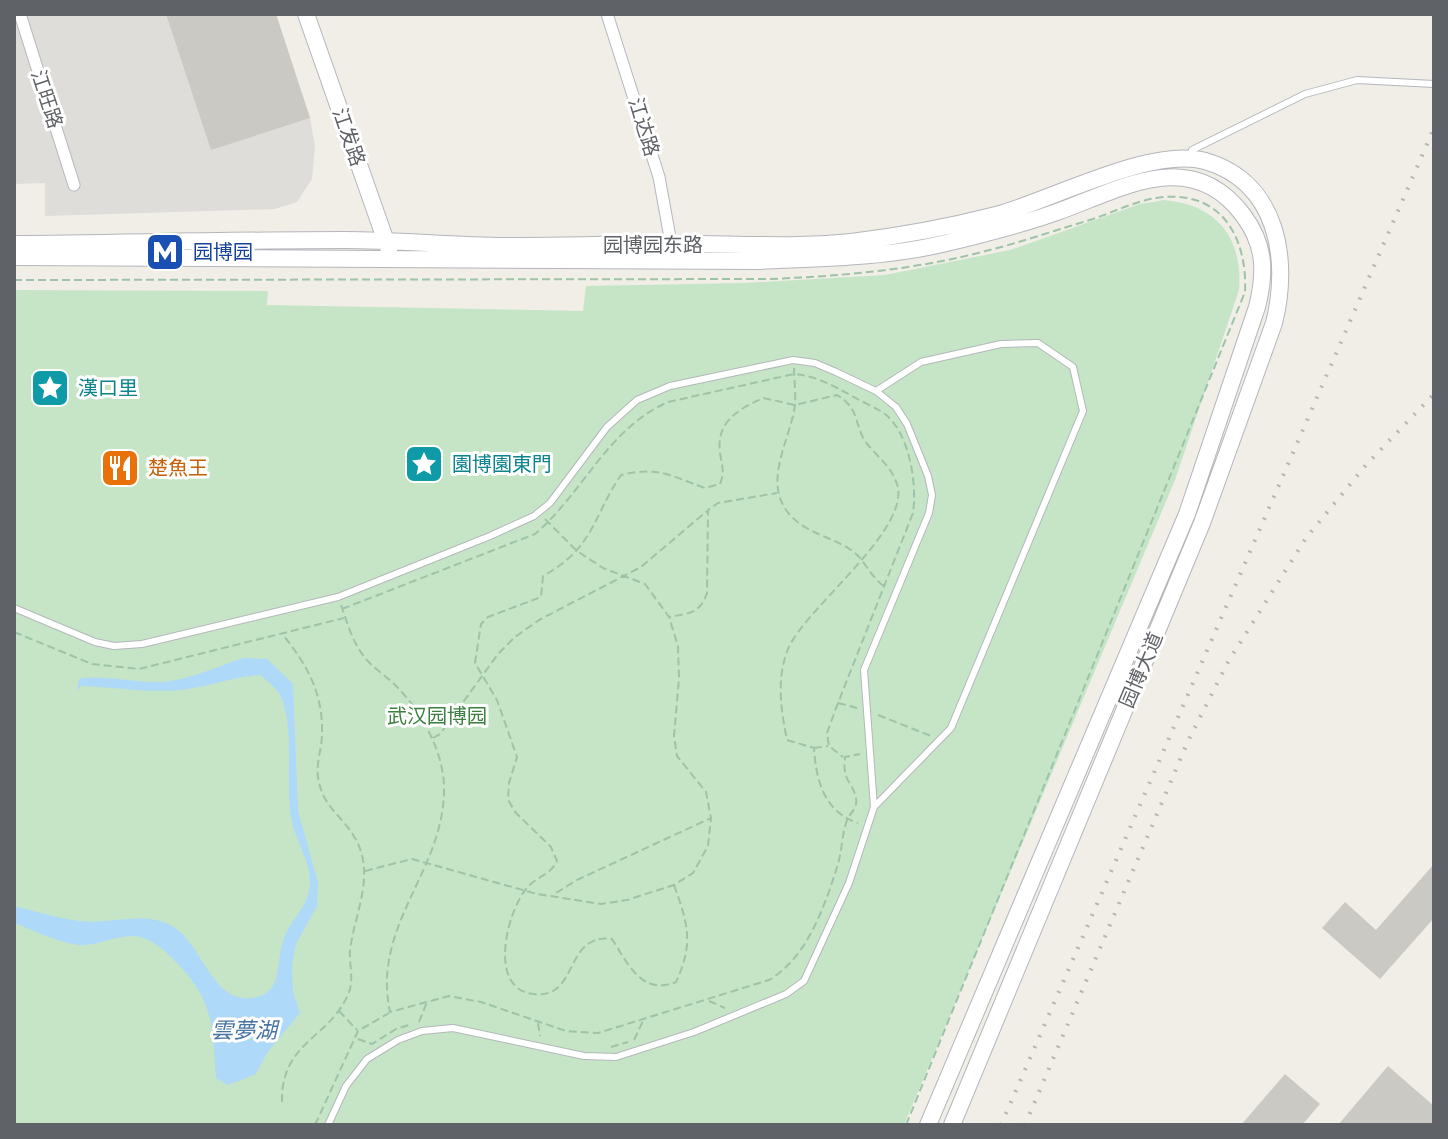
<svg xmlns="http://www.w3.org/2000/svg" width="1448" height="1139" font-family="Barlow,'Noto Sans SC',sans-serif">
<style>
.industrial{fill:#dfddd9}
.green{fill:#c6e5c6}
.water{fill:#afd9f8}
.building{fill:#cbc9c4}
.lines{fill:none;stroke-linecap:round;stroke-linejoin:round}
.lane-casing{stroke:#b4b7bb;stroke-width:8}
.street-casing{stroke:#b4b7bb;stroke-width:13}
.secondary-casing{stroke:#b4b6bb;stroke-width:18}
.path{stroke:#9ec3a8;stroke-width:2;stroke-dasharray:8 4;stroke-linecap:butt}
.lane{stroke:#fff;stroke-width:6}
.street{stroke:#fff;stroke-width:11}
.secondary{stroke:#fff;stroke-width:16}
.rail{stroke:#b5b6b6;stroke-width:4;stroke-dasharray:2 10;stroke-linecap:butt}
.labels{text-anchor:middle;stroke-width:6;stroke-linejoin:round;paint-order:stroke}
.street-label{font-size:20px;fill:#5f6266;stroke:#fff}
.transit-label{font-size:20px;fill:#164399;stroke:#fff;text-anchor:start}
.culture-label{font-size:20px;fill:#0d838f;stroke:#fff;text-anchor:start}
.food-label{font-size:20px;fill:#c56008;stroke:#fff;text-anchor:start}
.park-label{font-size:20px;fill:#3c803f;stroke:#fff}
.water-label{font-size:22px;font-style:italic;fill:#4874a2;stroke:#fff}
</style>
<rect width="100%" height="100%" fill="#f0eee7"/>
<path class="industrial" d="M14 14H276L310 118 315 146 312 179 297 202 275 209 45 216V183L14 184Z"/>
<path class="green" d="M1164 200C1217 205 1243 237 1239 290L1175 480 904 1125H14V290L268 291 267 305 583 311 586 286 744 283 885 275 1010 250 1140 204Z"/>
<path class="water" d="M244 658 267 659 293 684 298 811 318 882 317 906 296 944 292 965 293 992 300 1013 267 1053 256 1074 228 1085 216 1078C212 1024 214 1000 174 960 162 948 150 937 133 936 112 936 92 949 72 944 53 940 33 930 14 923V906C35 911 57 918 79 921 107 925 143 911 170 925 203 942 210 1002 251 998 284 995 275 963 283 941 290 918 310 908 310 881 310 861 294 838 291 817 285 782 295 728 281 697 278 689 267 681 260 675 233 677 208 687 181 690 147 693 115 687 81 686L77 691 79 679C93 674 140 683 160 682 187 681 218 666 244 658Z"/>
<path class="building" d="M166 14H276L310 118 211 150Z
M1434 864V918L1380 979 1322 928 1345 902 1376 930Z
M1388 1066 1434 1106V1125H1338Z
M1285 1074 1320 1104 1302 1125H1241Z"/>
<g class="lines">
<defs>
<path id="lane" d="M1190 158 1192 150 1305 94 1357 80 1434 84
M14 608 95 642 114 646 142 644 338 597 490 536 534 516 550 503 607 427 637 400 670 386 793 360 815 363 836 372 876 391 896 407 907 424 928 476 932 495 929 513 864 670 874 807 849 883 804 981 786 994 694 1032 616 1057 584 1056 453 1028 422 1031 398 1040 367 1059 346 1086 328 1125
M874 807 951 728 1083 411 1073 367 1038 343 1001 344 921 362 876 391"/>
<path id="street" d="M20 14 74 185
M607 14 659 177 671 243"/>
<path id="secondary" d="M306 14 389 250
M14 244C124 243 234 240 345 240 399 240 453 246 506 246 553 246 600 245 647 244 715 242 783 249 851 242 900 236 949 227 996 215 1052 200 1151 146 1205 161 1278 182 1290 260 1274 323L1202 523 952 1125
M14 257 759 261C820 258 882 258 942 244 980 235 1017 226 1054 213 1118 191 1190 144 1243 215 1265 244 1266 272 1257 307L1187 514 928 1125"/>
</defs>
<use href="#lane" class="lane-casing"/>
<use href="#street" class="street-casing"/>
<use href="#secondary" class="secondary-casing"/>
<path class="path" d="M14 280 770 279C842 276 912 270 982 252 1019 243 1056 230 1093 219 1125 208 1152 192 1187 198 1232 206 1247 251 1245 292L906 1125
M794 368C794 380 796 394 795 405 790 442 760 485 792 517 809 534 832 537 851 550 865 559 870 577 884 586
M545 519 577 551 603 568 645 584 669 617C689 613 700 614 707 593L708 510 718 503 777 493
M341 605C347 622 352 641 363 655 371 667 384 674 394 684 420 709 443 750 444 786 446 870 371 924 390 1012L449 996 481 1002 566 1031 598 1033 769 980C808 957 825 905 838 864 842 850 842 834 847 820 850 813 858 808 856 798 852 780 842 782 845 757L860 754
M342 609 535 534C584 492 607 429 668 402L794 374C816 376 832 385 852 396 862 402 875 407 885 414 910 434 917 484 913 513L838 703 857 708
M14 632 92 664 139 669 344 618
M838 703 827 733 829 746 843 757
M878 715 931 736
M433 738 440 734 498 654 515 637 539 620 641 567 707 511
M814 748 828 746
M365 871 412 859 537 894 601 904 627 900 674 885 693 873 708 846 711 818 706 792 677 756 674 736 679 678 678 646 669 617
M674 885C688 924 694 943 676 982 642 996 628 964 612 939 563 933 580 999 534 994 487 990 507 912 526 889 536 876 550 876 557 861L551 847 516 813 508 800 509 783 517 757 497 700 475 663 481 624 488 617 541 597 543 576C594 548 592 518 621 475 659 466 671 476 705 488L720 484C725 471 722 467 720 453 716 422 737 410 763 398L795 405 837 395C862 410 853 427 868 445 879 458 892 468 897 484 912 529 806 607 788 649 776 679 781 710 787 740L814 748C816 780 824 812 858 823
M556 893 577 880 711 818
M709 1001 725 1008
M339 1011 357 1030
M419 1022 427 1002
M538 1023 540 1036
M358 1039 372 1044 396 1029 409 1025
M634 1040 643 1021
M611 1047 628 1042
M282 1102C281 1040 331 1039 349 992 354 980 349 963 350 950 355 912 376 874 355 838 342 815 322 807 318 777 316 763 322 748 322 734 323 693 308 667 284 636
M315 1125 358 1031 389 1013"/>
<use href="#lane" class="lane"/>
<use href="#street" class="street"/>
<use href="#secondary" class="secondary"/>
<path class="rail" d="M1001 1125 1434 128
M1025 1125 1188 741 1228 662 1306 538 1366 465 1434 394"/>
</g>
<defs>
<symbol id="metro-square" viewBox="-11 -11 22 22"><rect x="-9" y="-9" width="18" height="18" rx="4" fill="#1a4fb4" stroke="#fff"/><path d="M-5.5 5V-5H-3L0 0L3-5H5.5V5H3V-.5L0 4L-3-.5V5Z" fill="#fff"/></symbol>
<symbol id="sight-square" viewBox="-11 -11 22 22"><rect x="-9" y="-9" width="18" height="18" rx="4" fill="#0f9aa8" stroke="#fff"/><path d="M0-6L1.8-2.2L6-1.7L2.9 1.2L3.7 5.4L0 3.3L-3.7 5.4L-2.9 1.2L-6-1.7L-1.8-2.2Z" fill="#fff"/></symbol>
<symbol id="restaurant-square" viewBox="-11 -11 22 22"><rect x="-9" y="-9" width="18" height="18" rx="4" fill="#e8710a" stroke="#fff"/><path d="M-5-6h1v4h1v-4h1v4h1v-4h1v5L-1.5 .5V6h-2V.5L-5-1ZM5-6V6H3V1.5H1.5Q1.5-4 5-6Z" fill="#fff"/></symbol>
</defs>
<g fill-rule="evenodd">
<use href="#metro-square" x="143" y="230" width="44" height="44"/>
<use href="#sight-square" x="28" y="366" width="44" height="44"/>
<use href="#sight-square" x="402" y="442" width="44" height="44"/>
<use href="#restaurant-square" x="98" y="446" width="44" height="44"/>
</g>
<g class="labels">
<g class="street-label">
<text transform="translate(47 99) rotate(72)" y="7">江旺路</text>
<text transform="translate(644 127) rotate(73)" y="7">江达路</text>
<text transform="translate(349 137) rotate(71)" y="7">江发路</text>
<text x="653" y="252">园博园东路</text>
<text transform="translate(1141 670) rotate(-67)" y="7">园博大道</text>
</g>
<g class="transit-label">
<text x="193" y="259">园博园</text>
</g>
<g class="culture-label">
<text x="78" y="395">漢口里</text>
<text x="452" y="471">園博園東門</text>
</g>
<g class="food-label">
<text x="148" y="475">楚魚王</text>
</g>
<g class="park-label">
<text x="437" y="723">武汉园博园</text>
</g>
<g class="water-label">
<text x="244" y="1038">雲夢湖</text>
</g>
</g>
<rect width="1448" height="1139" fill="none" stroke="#5f6266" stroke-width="32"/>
</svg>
